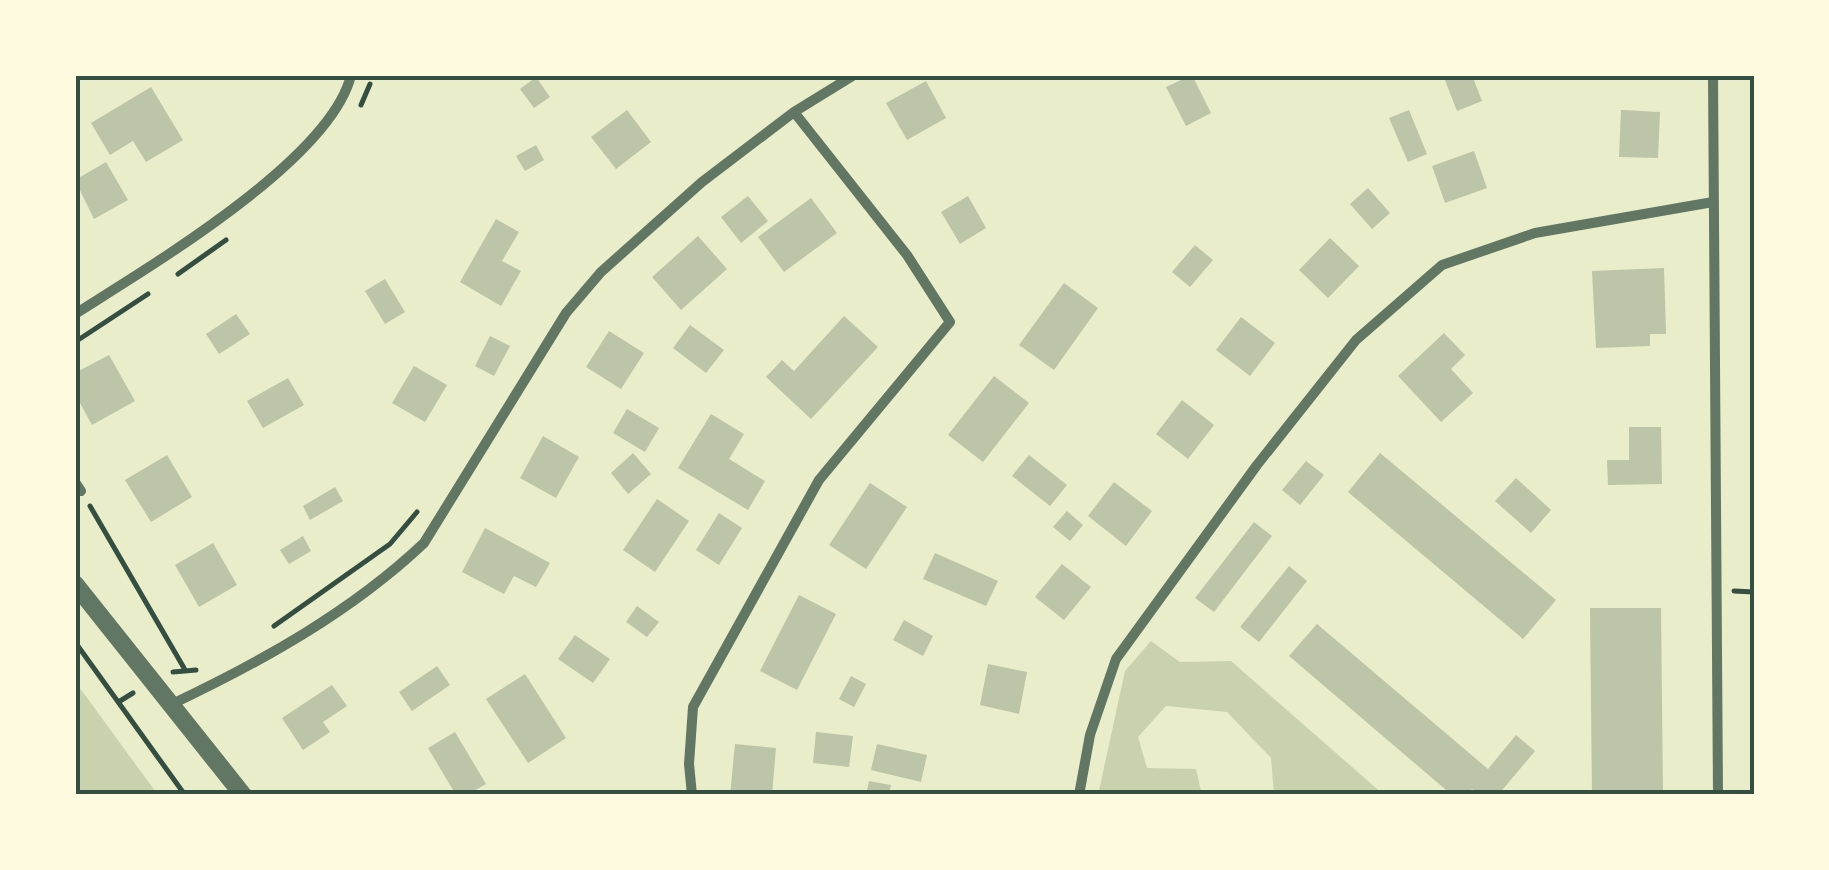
<svg xmlns="http://www.w3.org/2000/svg" width="1829" height="870" font-family="'DejaVu Sans',sans-serif">
<style>
.green{fill:#cad2ad}
.building{fill:#bcc5a7}
.lines{fill:none;stroke-linecap:round;stroke-linejoin:round}
.path{stroke:#344e41;stroke-width:5}
.minor{stroke:#617663;stroke-width:10}
.tertiary{stroke:#617663;stroke-width:18}
.neatline{fill:none;stroke:#344e41;stroke-width:4}
</style>
<rect width="100%" height="100%" fill="#e9edc9"/>
<path class="green" d="M1151 641 1180 662 1231 661 1384 795H1274L1271 758 1227 712 1166 706 1138 737 1147 768 1196 769 1202 795H1098L1125 671Z
M75 682 85 695 158 795H75Z"/>
<path class="building" d="M1192 75 1211 113 1186 126 1166 87Z
M1443 75H1472L1482 101 1457 111Z
M536 77 550 97 534 108 520 89Z
M926 81 946 118 907 140 886 103Z
M151 87 183 140 146 162 133 141 110 155 91 123Z
M627 110 651 142 616 169 591 137Z
M1409 110 1427 154 1408 162 1389 118Z
M1621 110 1660 112 1658 158 1619 157Z
M536 145 544 160 525 171 516 156Z
M1474 151 1487 188 1445 203 1432 166Z
M106 162 128 200 94 219 75 180Z
M1368 188 1390 213 1372 229 1350 204Z
M748 196 768 221 741 243 721 217Z
M968 196 986 228 960 244 941 212Z
M811 198 837 233 784 272 758 237Z
M496 219 519 232 502 261 521 271 501 306 460 282Z
M698 236 727 269 681 310 652 277Z
M1330 238 1359 266 1328 298 1299 270Z
M1195 245 1213 260 1190 287 1172 272Z
M1664 268 1666 334H1650V346L1596 348 1592 271Z
M385 279 405 312 385 324 365 291Z
M1064 283 1098 308 1054 370 1019 345Z
M236 314 250 334 219 354 206 334Z
M844 316 878 347 811 419 766 377 782 360 794 371Z
M1241 317 1275 343 1250 376 1216 350Z
M690 325 724 350 706 373 673 348Z
M609 331 644 353 621 389 586 367Z
M1444 333 1465 355 1451 369 1473 393 1441 422 1398 376Z
M490 336 510 346 494 376 475 366Z
M109 355 135 401 92 425 75 394V373Z
M414 366 447 385 425 422 392 403Z
M994 376 1029 403 983 462 948 435Z
M288 378 304 405 263 428 247 401Z
M1182 400 1214 425 1188 459 1156 434Z
M627 409 659 428 645 452 613 433Z
M711 414 744 434 729 459 765 481 748 510 678 468Z
M1629 427H1661L1662 484 1608 485 1607 460H1629Z
M543 436 579 457 556 498 520 478Z
M633 453 651 474 628 494 611 473Z
M1380 453 1556 600 1523 639 1348 492Z
M167 455 192 497 151 522 125 480Z
M1029 455 1067 485 1050 506 1012 476Z
M1306 461 1324 475 1300 505 1282 490Z
M1516 478 1551 510 1531 533 1495 501Z
M1114 482 1152 511 1126 546 1088 516Z
M870 483 907 507 866 569 829 545Z
M335 487 343 501 310 520 303 506Z
M657 499 689 521 655 572 623 550Z
M1067 511 1083 525 1070 541 1053 527Z
M719 513 742 528 719 565 696 550Z
M1254 522 1272 536 1214 612 1195 598Z
M485 528 550 563 536 587 514 576 504 594 462 572Z
M303 536 311 551 289 564 280 550Z
M213 543 237 585 199 607 175 565Z
M935 553 998 581 986 606 923 579Z
M1062 564 1091 587 1064 620 1035 597Z
M1289 566 1307 581 1259 642 1240 627Z
M799 595 836 614 797 690 760 671Z
M637 606 659 622 647 637 626 622Z
M1590 608H1661L1663 795H1592Z
M904 620 933 636 923 656 893 640Z
M1317 624 1488 769 1516 735 1535 751 1498 795H1479L1472 789 1467 795H1452L1289 656Z
M575 635 610 659 593 683 558 659Z
M988 664 1027 672 1019 714 980 705Z
M437 666 450 685 412 711 399 692Z
M525 674 566 738 528 763 486 699Z
M851 676 866 684 854 707 839 699Z
M332 685 347 706 323 722 330 732 303 750 282 718Z
M455 732 486 784 467 795H456L428 748Z
M816 732 853 736 849 767 813 763Z
M735 744 776 748 772 795H730Z
M877 744 927 755 921 782 871 770Z
M869 781 891 785 889 795H866Z"/>
<g class="lines">
<path class="path" d="M361 105 370 84
M178 274 226 240
M75 342 148 294
M90 506 184 668
M1734 591 1754 592
M274 626 390 544 417 512
M75 642 185 795
M173 672 196 670
M120 701 133 693"/>
<path class="minor" d="M1713 75 1718 795
M75 314C147 268 331 160 351 75
M75 482 81 491
M170 705C261 662 351 612 424 543L566 313 601 272 702 182 794 112 854 75
M692 795 689 764 693 707 819 480 950 322 907 255 794 112
M1079 795 1090 735 1116 659 1257 465 1356 340 1442 265 1535 233 1713 202"/>
<path class="tertiary" d="M75 584 243 795"/>
</g>
<rect width="1829" height="870" fill="none" stroke="#fefae0" stroke-width="155"/>
<rect x="78" y="78" width="1674" height="714" class="neatline"/>
</svg>
